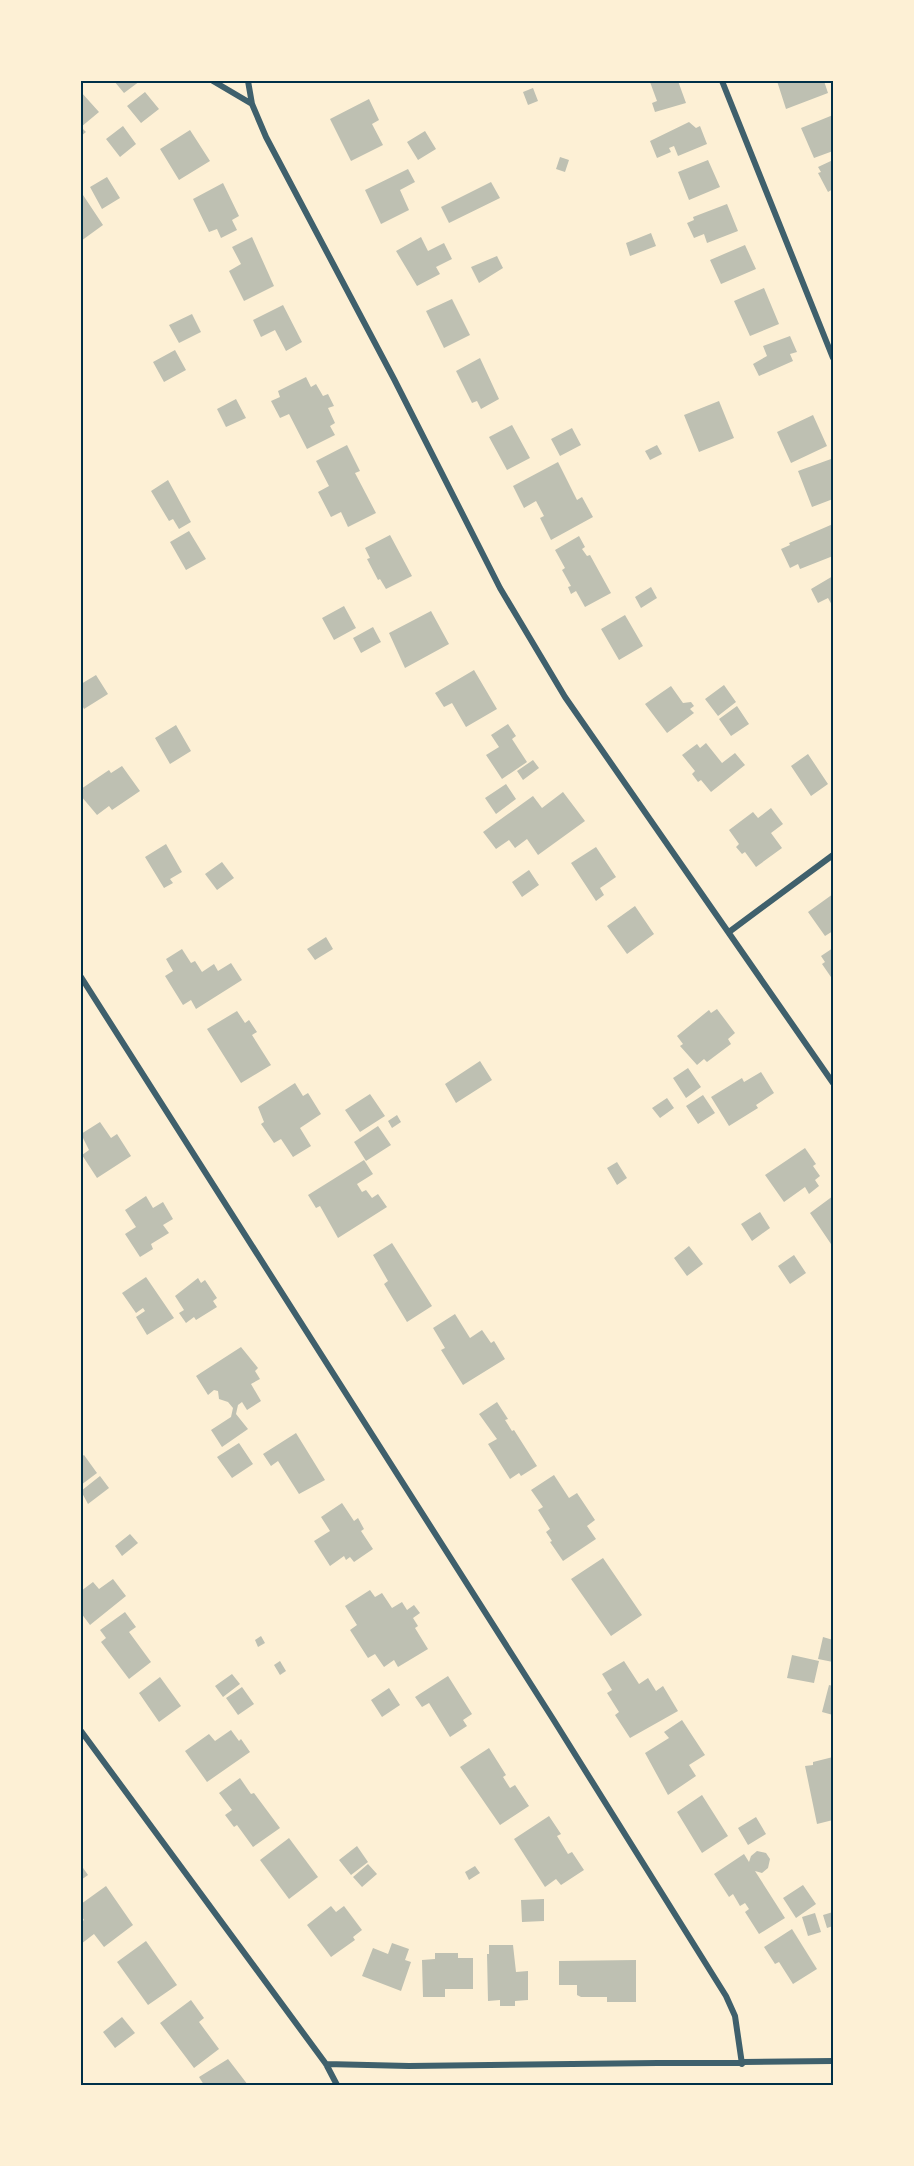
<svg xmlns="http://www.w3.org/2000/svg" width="914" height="2166" font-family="Arial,sans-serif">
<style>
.building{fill:#bec0b2}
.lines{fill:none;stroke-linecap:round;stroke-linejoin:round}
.minor{stroke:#3f606c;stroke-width:6}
.neatline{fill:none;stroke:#003049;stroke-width:2}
</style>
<rect width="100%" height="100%" fill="#fdf0d5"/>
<path class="building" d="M114 81H140L124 93Z
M678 81 686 103 655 112 652 103 657 101 650 82Z
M777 81H824L828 93 786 109Z
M533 88 538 101 528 105 523 92Z
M81 92 99 112 81 127 86 132 81 136Z
M145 92 159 109 141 123 127 106Z
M369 99 379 120 372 124 383 145 351 161 330 119Z
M833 115V151L814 158 801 128Z
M689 122 696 128 700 126 707 144 678 156 674 146 669 148 671 152 657 158 650 141Z
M123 126 136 144 120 157 106 139Z
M190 130 210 161 179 180 160 149Z
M425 131 436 149 418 160 407 142Z
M560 157 569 160 565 172 556 169Z
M708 160 720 187 689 200 678 172Z
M833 160V189L828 192 818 173 821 172 818 167Z
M408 169 415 182 400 190 409 210 381 224 365 190Z
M107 177 120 198 102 209 90 187Z
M491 182 500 198 449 223 441 207Z
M223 183 239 216 232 220 237 230 221 238 217 229 209 232 193 199Z
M81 192 103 225 81 241Z
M727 204 738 231 707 243 704 234 694 238 687 223 694 220 693 217Z
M651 233 656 246 630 256 626 243Z
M252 237 274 286 244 301 229 271 241 264 232 247Z
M421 237 428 251 444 243 452 259 436 267 440 274 417 286 396 251Z
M745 245 756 269 721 284 710 260Z
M497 256 503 268 479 283 471 267Z
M764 288 779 324 750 336 734 301Z
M452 299 470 335 444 348 426 311Z
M283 305 302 342 286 351 275 330 261 337 253 320Z
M192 314 201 332 179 343 169 325Z
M790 336 797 352 790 354 793 361 759 376 753 364 767 356 763 346Z
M175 350 186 370 164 382 153 362Z
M480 358 499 399 481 409 477 401 472 403 456 371Z
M306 377 311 387 316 384 323 396 328 394 334 406 328 408 335 423 330 426 335 435 307 449 289 414 280 418 271 401 280 397 278 391Z
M236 399 246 418 226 427 217 409Z
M719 401 734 438 699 452 684 415Z
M813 415 827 446 791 463 777 432Z
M512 425 530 458 507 470 489 437Z
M572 428 581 445 560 456 551 439Z
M347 445 360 471 355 473 376 513 348 527 341 512 331 517 318 492 329 486 316 461Z
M657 445 662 454 650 460 645 451Z
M831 459 833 499 812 507 798 471Z
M558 462 577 500 582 497 593 517 551 540 540 518 544 516 536 501 524 508 513 486Z
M168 480 191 522 179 529 173 519 169 521 151 491Z
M833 524V556L800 569 798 564 790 568 781 549 790 545 789 543Z
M189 531 206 559 186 570 170 542Z
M390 535 412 576 386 589 380 579 378 580 367 559 370 558 365 548Z
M579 536 585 547 582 549 587 556 590 555 611 593 585 607 576 591 571 594 568 587 571 586 562 570 565 568 555 550Z
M833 576V607L828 598 818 603 811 589Z
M651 587 657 598 641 608 635 597Z
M344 606 356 628 334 640 322 618Z
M431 611 449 644 405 668 389 633Z
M625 615 643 646 619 660 601 629Z
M373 627 381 642 361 653 353 638Z
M474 670 497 709 466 727 452 703 444 707 435 693Z
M96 675 108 694 84 709 81 703V684Z
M724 685 736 702 718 716 705 699Z
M671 686 683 703 691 702 694 706 690 709 694 713 667 733 645 704Z
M737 706 749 724 731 736 719 719Z
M508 724 516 736 512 739 527 762 502 779 486 755 499 747 491 735Z
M176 725 191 751 170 764 155 738Z
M706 743 722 763 735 753 745 765 711 792 701 780 698 782 692 774 695 771 682 755 697 744 700 748Z
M808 754 828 784 811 796 791 766Z
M533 760 539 768 523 780 517 771Z
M122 766 140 791 112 810 109 806 97 815 81 796V789L109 770 111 773Z
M506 784 516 799 496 814 485 798Z
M563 792 585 821 538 855 527 839 515 848 509 840 496 849 483 832 533 796 542 808Z
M771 808 783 824 771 833 782 848 756 867 745 852 742 854 736 847 739 844 729 830 753 812 758 818Z
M166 844 182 872 170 879 173 883 164 888 145 857Z
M596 847 616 877 600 888 604 895 596 901 571 863Z
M222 862 234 878 217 890 205 874Z
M529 870 539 885 522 897 512 882Z
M833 894V931L825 936 808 912Z
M635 906 654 934 627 954 607 926Z
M326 937 333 949 315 960 307 949Z
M833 948V980L822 964 825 962 821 956Z
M182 949 191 963 195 961 202 972 214 964 218 971 231 963 242 980 196 1009 191 1000 183 1005 165 976 173 971 166 959Z
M717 1009 735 1033 728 1039 731 1044 707 1062 704 1059 697 1065 680 1046 683 1044 677 1036 709 1010 711 1013Z
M237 1011 245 1023 249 1020 257 1032 252 1035 271 1065 241 1083 207 1029Z
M480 1061 492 1080 456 1103 445 1084Z
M688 1068 701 1087 686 1098 673 1078Z
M761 1072 774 1093 756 1105 758 1108 729 1126 711 1097 742 1078 744 1082Z
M295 1083 303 1096 308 1093 321 1114 300 1128 311 1146 293 1157 281 1139 274 1143 261 1124 264 1122 258 1107Z
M370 1094 385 1116 360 1132 345 1110Z
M703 1095 715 1113 698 1124 686 1106Z
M667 1098 674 1108 660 1118 652 1108Z
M397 1115 401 1122 392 1128 388 1121Z
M100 1122 111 1138 117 1134 131 1156 97 1178 82 1155 89 1150 81 1134Z
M378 1126 391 1145 366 1161 354 1142Z
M805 1148 816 1164 813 1166 820 1176 815 1180 819 1186 809 1194 805 1187 784 1202 765 1175Z
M364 1160 373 1174 357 1184 362 1192 366 1190 372 1198 378 1194 387 1207 338 1238 320 1206 316 1208 308 1195Z
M617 1162 627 1178 617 1185 607 1168Z
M146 1196 153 1208 163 1202 173 1219 163 1225 169 1233 151 1244 153 1249 140 1257 125 1234 136 1227 125 1210Z
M833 1196V1247L810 1213Z
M760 1212 770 1228 752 1241 741 1224Z
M392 1243 432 1306 407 1322 384 1284 388 1281 373 1255Z
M689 1246 703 1264 687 1276 674 1258Z
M794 1255 806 1273 790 1284 778 1266Z
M146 1277 174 1318 147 1335 136 1317 145 1311 143 1308 136 1313 122 1293Z
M198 1278 201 1283 205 1280 217 1298 213 1301 217 1307 196 1320 194 1317 186 1323 179 1313 184 1310 175 1296Z
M455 1314 470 1338 482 1330 491 1343 494 1341 505 1359 463 1385 441 1350 445 1348 433 1328Z
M241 1347 258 1368 255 1371 260 1379 251 1384 261 1401 247 1410 242 1402 238 1405 236 1414 248 1429 222 1447 211 1430 231 1417 233 1408 228 1402 219 1399 218 1391 214 1390 208 1395 196 1376Z
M497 1402 508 1419 505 1420 512 1431 514 1430 537 1466 521 1476 519 1473 510 1479 488 1444 497 1439 479 1414Z
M296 1433 325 1480 299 1494 278 1461 271 1466 263 1454Z
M239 1443 253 1464 232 1478 217 1457Z
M84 1455 97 1473 81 1485V1457Z
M554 1475 569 1498 577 1493 595 1520 587 1526 596 1539 563 1561 550 1542 552 1541 546 1532 550 1529 538 1510 543 1507 531 1490Z
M100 1476 109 1488 88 1504 81 1491Z
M342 1503 354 1521 358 1518 364 1529 361 1531 373 1549 354 1562 350 1557 346 1560 344 1556 330 1566 314 1541 330 1531 321 1517Z
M130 1534 138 1543 122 1556 115 1546Z
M603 1558 642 1615 611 1636 571 1579Z
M113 1579 126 1596 90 1625 81 1613V1591L93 1582 99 1589Z
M370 1590 375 1597 382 1593 392 1608 402 1602 407 1610 414 1605 420 1613 413 1618 418 1626 415 1628 428 1649 398 1667 394 1660 384 1667 375 1654 368 1658 350 1630 357 1625 345 1606Z
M125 1612 136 1627 129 1632 151 1662 129 1679 101 1642 106 1638 100 1630Z
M261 1636 265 1643 258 1647 255 1640Z
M823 1637 833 1640V1662L818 1659Z
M792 1655 819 1661 814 1683 787 1678Z
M280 1661 286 1671 280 1675 274 1665Z
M624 1661 639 1684 648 1678 656 1691 663 1686 678 1711 630 1738 615 1715 619 1712 607 1693 612 1690 602 1674Z
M232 1674 240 1684 223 1697 215 1686Z
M448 1676 472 1714 463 1720 467 1726 450 1737 429 1703 422 1707 415 1697Z
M160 1677 181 1706 159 1722 139 1693Z
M829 1685 833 1686V1715L822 1712Z
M242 1687 254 1704 238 1715 226 1698Z
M389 1688 400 1705 382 1717 371 1700Z
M682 1720 705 1755 689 1765 696 1776 668 1795 645 1753 669 1738 664 1732Z
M231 1730 239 1741 241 1739 250 1752 207 1782 185 1751 209 1734 215 1741Z
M489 1748 506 1775 503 1777 510 1788 515 1785 529 1806 500 1825 460 1767Z
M833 1757V1820L817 1824 805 1766 813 1765V1762Z
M240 1778 251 1794 254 1793 280 1828 253 1847 237 1825 234 1827 225 1815 232 1810 219 1793Z
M702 1795 728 1836 702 1853 677 1812Z
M549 1816 561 1834 557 1836 568 1854 572 1852 584 1870 561 1885 556 1879 545 1887 514 1839Z
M756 1817 766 1834 748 1845 738 1828Z
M289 1838 318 1877 289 1899 260 1860Z
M357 1846 368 1862 351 1875 339 1860Z
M757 1851 766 1853 770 1859 768 1868 762 1873 755 1871 785 1918 759 1934 745 1912 749 1909 745 1903 740 1906 733 1894 729 1897 714 1874 744 1854 749 1862 751 1856Z
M368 1864 377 1874 362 1887 353 1877Z
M81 1865 88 1875 81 1880Z
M475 1866 480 1873 469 1880 465 1872Z
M803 1885 816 1904 796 1918 783 1898Z
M106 1886 133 1925 104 1947 94 1934 81 1944V1922L84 1920 81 1915V1904Z
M544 1899V1921L522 1922 521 1900Z
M331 1906 336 1912 344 1906 362 1930 353 1937 355 1940 331 1957 307 1925Z
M833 1912V1926L827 1928 823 1915Z
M815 1913 821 1932 808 1936 802 1917Z
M792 1929 817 1969 793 1984 779 1962 775 1964 764 1947Z
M146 1941 177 1985 148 2005 117 1962Z
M392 1943 409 1949 405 1960 411 1962 401 1991 362 1976 373 1948 388 1954Z
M489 1945H513L516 1972 528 1971V2000L515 2001V2006H500V2000L488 2001 487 1954H489Z
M435 1953H458V1958H473V1989H445V1997H423L422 1960 435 1959Z
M636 1960V2002H607V1997H581L577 1995V1985H559V1961Z
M191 2000 204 2018 199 2022 219 2049 194 2068 160 2023Z
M122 2017 135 2033 115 2048 103 2032Z
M228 2059 248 2085H204L199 2077Z"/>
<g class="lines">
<path class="minor" d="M213 81 252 104
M248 81 252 104 266 137 394 379 500 588 565 697 833 1083
M722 81 833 358
M729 932 833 855
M81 977 553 1719 726 1996 735 2016 742 2064
M81 1731 326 2064 337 2085
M326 2064 409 2066 833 2061"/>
</g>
<rect width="914" height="2166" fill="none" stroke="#fdf0d5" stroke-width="165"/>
<rect x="82" y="82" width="750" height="2002" class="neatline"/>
</svg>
